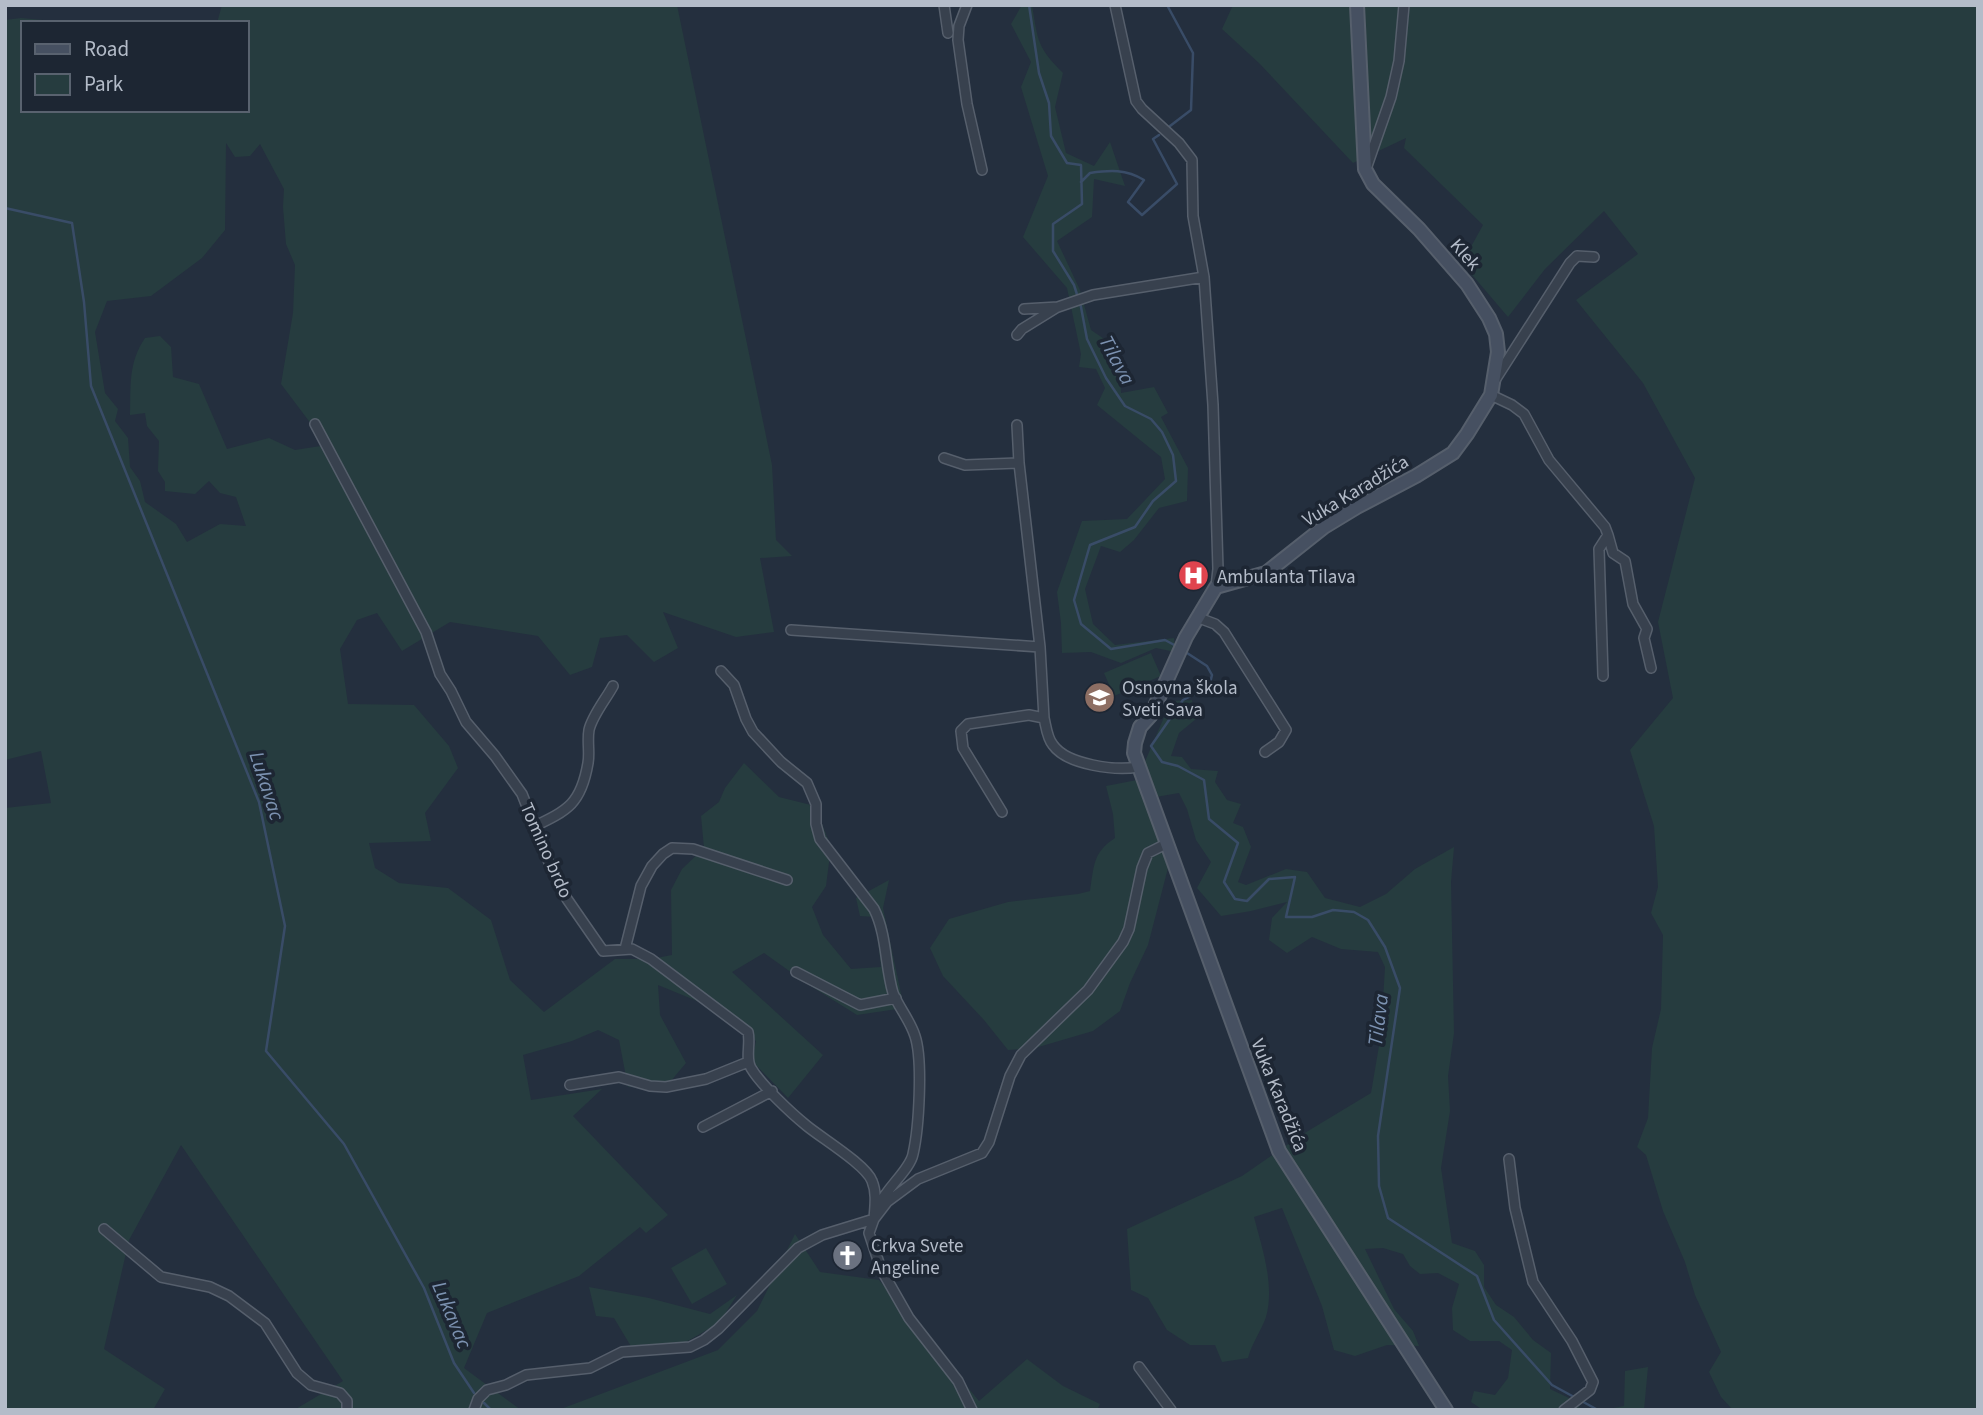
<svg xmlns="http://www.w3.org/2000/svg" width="1983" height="1415" font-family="'Source Sans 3',sans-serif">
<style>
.green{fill:#263c3f;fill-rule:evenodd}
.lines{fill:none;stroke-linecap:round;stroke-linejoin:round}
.stream{stroke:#394c67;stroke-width:2.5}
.street-casing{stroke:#565f6c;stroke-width:12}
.secondary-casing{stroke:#565f6c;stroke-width:16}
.street{stroke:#38414e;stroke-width:9}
.secondary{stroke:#465061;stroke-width:12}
.labels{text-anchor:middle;stroke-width:7;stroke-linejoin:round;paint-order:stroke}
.street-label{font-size:19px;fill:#b4bcc9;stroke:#1d2633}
.poi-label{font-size:19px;fill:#b4bcc9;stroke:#1d2633;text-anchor:start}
.water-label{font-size:21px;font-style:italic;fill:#7c92b1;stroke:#1d2633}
</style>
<rect width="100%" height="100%" fill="#242f3e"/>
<path class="green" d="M222 5H677L772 465 776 540 792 556 760 558 774 632 736 637 663 612 678 648 654 662 627 635 600 638 592 667 570 675 538 636 450 622 402 651 377 613 357 620 340 649 348 704 414 705 449 746 458 768 425 813 431 841 369 843 375 868 399 883 448 888 491 920 510 980 544 1012 615 959H651L672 955 671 890 682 869 704 848 701 816 719 802 725 788 744 763 779 797 815 806 831 847 826 886 812 907 823 935 851 969 881 967 875 917 860 916 856 898 889 880 883 908 904 1008 857 1015 809 985 764 953 732 972 823 1055 788 1098 752 1061 756 1041 702 1003 658 985 660 1015 686 1063 670 1082 628 1087 619 1040 598 1030 572 1041 523 1055 531 1100 602 1089 573 1116 668 1215 646 1233 640 1227 579 1276 487 1313 464 1368 521 1410H294L343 1381 181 1145 129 1240 104 1349 165 1389 153 1410H5V808L51 803 41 751 5 760V20L21 18 75 23H23V110H247V23H217ZM226 143 235 157 250 156 260 144 284 189 283 207 286 244 295 265 293 313 281 384 327 445 295 450 269 438 227 449 199 384 173 377 171 347 160 336 145 338C128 363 131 386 130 415L145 413 147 426 159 441 158 471 165 482V491L195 494 209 481 220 493 236 497 246 526 220 524 187 542 176 524 145 502 140 481 130 467 128 438 115 421 118 409 105 393 95 332 107 301 151 296 202 258 225 230Z
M1022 5H1032C1038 41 1037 47 1063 73L1055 107 1066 153 1094 166 1110 142 1125 186 1094 179 1092 217 1057 241 1080 290 1091 330 1119 349 1121 393 1154 387 1168 413 1161 417 1188 468 1187 501 1159 508 1134 540 1120 552 1101 546 1085 589 1093 624 1115 645 1174 638 1175 652 1156 648 1121 663 1091 652 1062 653 1061 623 1057 592 1082 521 1127 519 1165 479 1161 457 1097 405 1105 388 1096 369 1079 367 1081 354 1067 288 1023 237 1048 176 1021 87 1031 62 1011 24Z
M1233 5H1978V1410H1733L1721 1397 1709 1372 1721 1352 1695 1295 1685 1262 1663 1211 1646 1155 1637 1147 1648 1118 1652 1048 1661 1009 1663 935 1651 913 1658 887 1654 826 1630 750 1673 698 1658 622 1695 478 1643 383 1576 300 1638 254 1604 211 1545 269 1508 317 1462 263 1483 225 1404 148 1406 138 1353 163 1260 64 1222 29Z
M1151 653 1161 676 1114 696 1104 673Z
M1192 700 1196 719 1179 733 1171 756 1182 757 1191 769 1218 771 1215 782 1227 800 1241 804 1233 823 1243 827 1251 847 1238 882 1246 885 1286 869 1307 872 1325 898 1360 907 1386 894 1415 869 1454 847 1451 882 1454 1033 1448 1076 1450 1111 1441 1168 1452 1243 1475 1251 1484 1265V1287L1496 1305 1514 1317 1533 1340 1551 1353 1550 1389 1569 1398 1582 1410H1483L1471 1402 1474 1391 1495 1395 1508 1378 1512 1350 1499 1341H1470L1453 1330 1452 1308 1459 1284 1438 1273 1420 1274 1410 1266 1403 1254 1383 1248 1365 1249 1394 1309 1413 1331 1419 1346 1387 1345 1355 1356 1334 1350 1322 1306 1282 1208 1254 1217C1262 1248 1275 1285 1266 1317 1261 1331 1252 1343 1248 1358L1222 1362 1215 1345H1190L1167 1330 1148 1298 1131 1290 1127 1229 1242 1176 1303 1134 1371 1093 1381 1034 1385 967 1378 952 1341 949 1312 937 1287 953 1269 940 1272 918 1287 902 1251 911 1221 916 1197 888 1211 862 1196 840 1187 809 1179 793 1144 799 1168 868 1148 945 1130 983 1120 1011 1093 1031 1035 1048 1008 1050 984 1020 943 976 930 948 949 919 1008 902 1078 894 1090 891C1094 866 1093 852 1115 838L1113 814 1106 786 1137 780 1171 701Z
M795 1234 820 1272 879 1280 979 1401 1027 1359 1063 1386 1100 1404 1097 1410H558L718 1350 757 1311Z
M706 1248 727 1284 692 1304 671 1268Z
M589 1287 649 1298 710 1314 737 1295 719 1323 679 1346 632 1348 614 1318 596 1316Z
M1648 1367 1644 1410H1603L1624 1406 1625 1371Z"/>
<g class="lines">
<path class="stream" d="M1029 5 1039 73 1049 103 1051 136 1067 163 1081 165 1082 204 1053 224V251L1074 285 1081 307 1087 339 1106 378 1125 406 1151 419 1162 432 1173 455 1176 481 1153 501 1135 527 1090 545 1074 600 1081 624 1111 649 1165 640 1178 647
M1167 5 1193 53 1191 110 1170 126
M1081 182 1090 173C1110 170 1126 169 1144 180L1128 202 1142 215 1177 184 1153 139 1159 135
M5 208 72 223 84 302 91 386 259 802 285 926 266 1051 344 1144 424 1288 454 1363 474 1393
M1184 651 1207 666 1212 675 1209 687 1183 700 1151 746 1162 762 1178 766 1204 780 1209 819 1238 843 1224 882 1235 899 1247 901 1269 879 1295 877 1286 917H1312L1333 910 1354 912 1368 920 1385 947 1400 988 1378 1136 1379 1186 1388 1218 1477 1276 1494 1320 1552 1385 1598 1410
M484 1403 491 1410"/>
<defs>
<path id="street" d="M944 5 948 33
M967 5 959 26 958 40 967 104 982 170
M1115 5 1136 101 1142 109 1179 143 1192 160 1193 216 1204 277 1213 405 1218 569 1216 587
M1367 166 1391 97 1399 61 1404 5
M1024 309 1058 307 1093 295 1204 277
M1017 335 1022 329 1056 308
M1495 380 1570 263 1577 256 1594 257
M1491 395 1512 405 1524 414 1549 460 1605 527 1608 535 1599 549 1603 676
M315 424 426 632 440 674 451 691 466 722 495 756 522 794 552 870 567 899 603 951 632 949 651 959 748 1032C751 1043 745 1058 751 1068 761 1085 791 1113 807 1126 823 1139 866 1165 872 1181 877 1193 875 1206 874 1219
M1017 425 1019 463 1040 647
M944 458 965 465 1019 463
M1608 535 1613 553 1625 561 1633 604 1647 629 1644 638 1651 668
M1199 618 1215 624 1224 632 1286 730 1279 742 1265 752
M791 630 1040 647 1044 718
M721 671 734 685 746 719 753 732 781 762 807 783 816 804V824L820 839 874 909C887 935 885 966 893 993 899 1008 910 1020 915 1036 923 1060 919 1128 913 1154 910 1170 886 1188 878 1207
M1002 812 963 748 961 731 968 724 1029 715 1044 718C1046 726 1047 738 1053 745 1067 765 1116 771 1138 767
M533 827C568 810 581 804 588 763 590 753 587 741 589 730 592 716 606 699 613 686
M625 949 641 886 652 866 663 854 672 848 693 849 787 880
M796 972 860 1005 896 998
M570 1085 619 1077 650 1086 666 1087 706 1079 748 1062
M703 1127 772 1091
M1509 1159 1515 1208 1533 1282 1572 1341 1593 1382 1590 1390 1564 1410
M104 1229 161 1277 210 1287 229 1296 265 1323 297 1373 311 1385 340 1393 347 1401V1410
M1139 1367 1171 1410
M474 1410 478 1399 487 1390 506 1385 526 1375 590 1368 622 1352 690 1347 704 1340 718 1329 798 1248 822 1235 874 1219
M972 1410 958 1381 909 1318 881 1269 869 1233 874 1219 887 1202 918 1179 982 1153 989 1142 1010 1076 1021 1055 1088 990 1123 942 1129 929 1142 868 1148 853 1166 844"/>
<path id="secondary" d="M1357 5 1365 169 1373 184 1419 229 1467 284 1489 318 1496 334 1498 352 1491 395 1467 434 1453 453 1416 476 1357 507 1324 527 1266 573 1216 587 1186 637 1151 715 1140 727 1135 743 1134 753 1279 1151 1446 1410"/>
</defs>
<use href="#street" class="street-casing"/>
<use href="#secondary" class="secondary-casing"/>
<use href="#street" class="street"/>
<use href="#secondary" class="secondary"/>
</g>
<defs>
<symbol id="hospital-disc" viewBox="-11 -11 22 22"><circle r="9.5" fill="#e0444e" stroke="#1d2633"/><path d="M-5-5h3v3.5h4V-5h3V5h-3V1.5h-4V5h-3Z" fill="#fff"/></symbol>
<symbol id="school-disc" viewBox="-11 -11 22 22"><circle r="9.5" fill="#8d6e63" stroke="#1d2633"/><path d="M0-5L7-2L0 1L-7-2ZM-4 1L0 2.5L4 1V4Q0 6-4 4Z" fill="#fff"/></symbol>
<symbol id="church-disc" viewBox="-11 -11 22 22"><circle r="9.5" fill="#6b7280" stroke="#1d2633"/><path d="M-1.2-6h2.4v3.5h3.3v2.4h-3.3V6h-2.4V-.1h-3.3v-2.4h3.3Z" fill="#fff"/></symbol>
</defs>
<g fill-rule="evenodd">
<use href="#hospital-disc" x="1176" y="558" width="35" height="35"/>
<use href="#school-disc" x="1082" y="680" width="35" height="35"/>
<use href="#church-disc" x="830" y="1238" width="35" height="35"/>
</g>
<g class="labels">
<g class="street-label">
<text transform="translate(1466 254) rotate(49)" y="7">Klek</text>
<text transform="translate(1355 490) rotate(-31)" y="7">Vuka Karadžića</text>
<text transform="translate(547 850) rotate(66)" y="7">Tomino brdo</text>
<text transform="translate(1280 1095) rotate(68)" y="7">Vuka Karadžića</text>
</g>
<g class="poi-label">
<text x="1217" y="583">Ambulanta Tilava</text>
<text x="1122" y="694">Osnovna škola<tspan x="1122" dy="22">Sveti Sava</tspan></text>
<text x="871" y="1252">Crkva Svete<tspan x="871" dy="22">Angeline</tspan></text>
</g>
<g class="water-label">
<text transform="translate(1117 360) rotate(62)" y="7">Tilava</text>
<text transform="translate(267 786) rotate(72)" y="7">Lukavac</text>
<text transform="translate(1378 1020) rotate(-83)" y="7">Tilava</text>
<text transform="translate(452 1315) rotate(67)" y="7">Lukavac</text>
</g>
</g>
<rect width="1983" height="1415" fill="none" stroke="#b4bcc9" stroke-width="14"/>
<rect x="21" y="21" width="228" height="91" fill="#1d2633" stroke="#59626f" stroke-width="2"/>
<rect x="35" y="44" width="35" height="10" fill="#465061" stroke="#59626f" stroke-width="2"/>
<text x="84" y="56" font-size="21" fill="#b4bcc9">Road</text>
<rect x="35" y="74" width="35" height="21" fill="#263c3f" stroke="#59626f" stroke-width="2"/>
<text x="84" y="91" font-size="21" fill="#b4bcc9">Park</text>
</svg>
